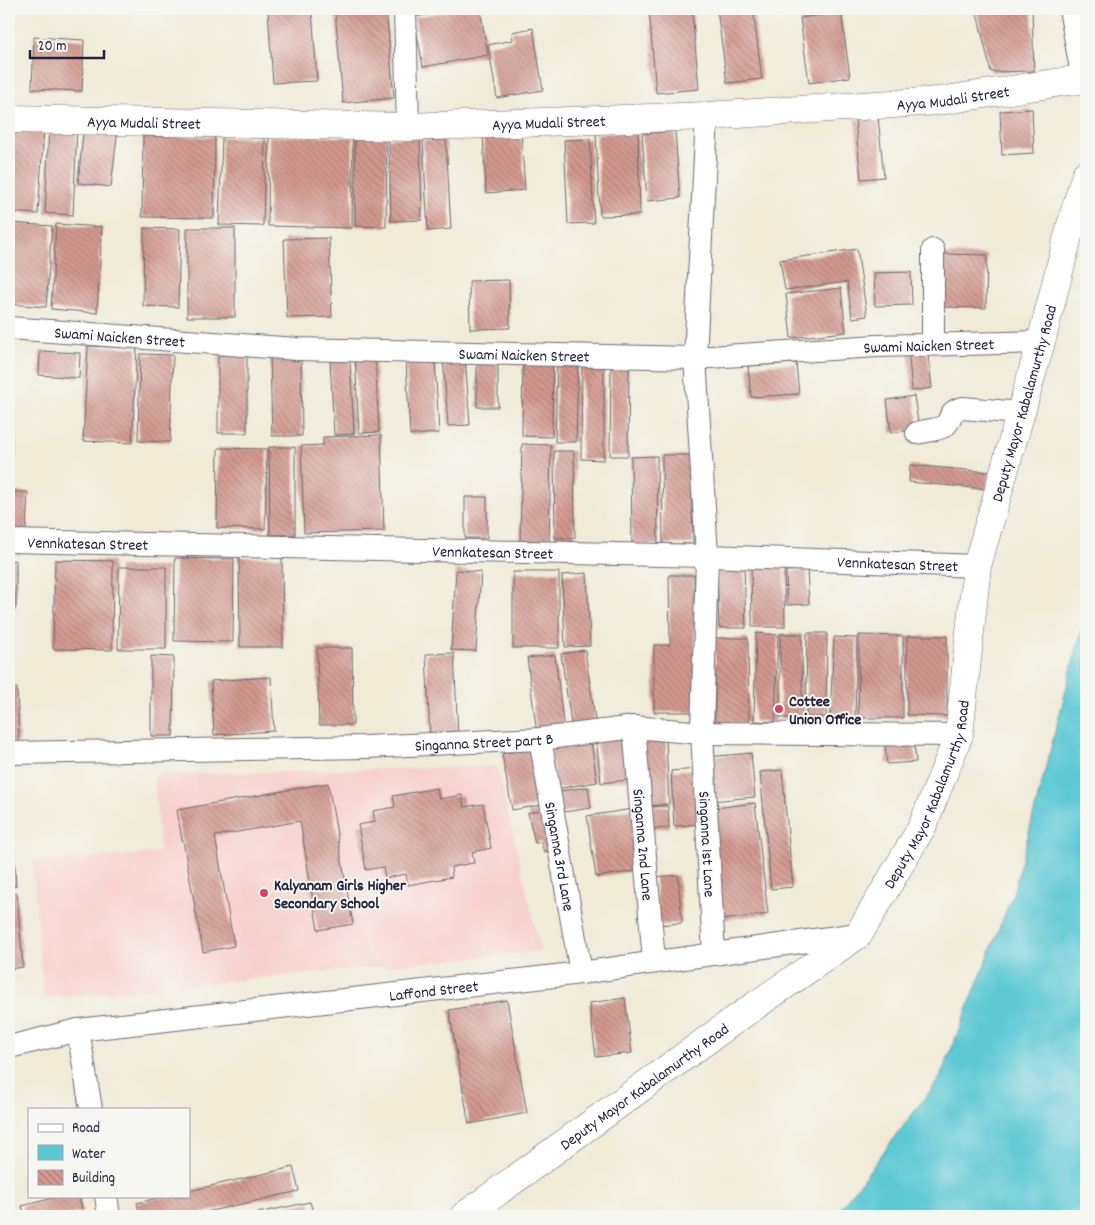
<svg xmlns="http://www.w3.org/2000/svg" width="1095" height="1225" font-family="Dekko,sans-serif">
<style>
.built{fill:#f7d0ce}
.water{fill:#5cc8d4;stroke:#3f7588}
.building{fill:url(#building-back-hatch)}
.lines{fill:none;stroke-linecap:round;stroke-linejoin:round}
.minor-casing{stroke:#6a6872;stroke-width:24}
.tertiary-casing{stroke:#6a6872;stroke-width:29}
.minor{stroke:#fff;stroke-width:22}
.tertiary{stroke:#fff;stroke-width:28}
.poi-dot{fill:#d1495b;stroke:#f6f6f2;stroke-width:2}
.labels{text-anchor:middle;stroke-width:4;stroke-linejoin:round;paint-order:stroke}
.street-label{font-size:16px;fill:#22223b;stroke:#f6f6f2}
.poi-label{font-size:16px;font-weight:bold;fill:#22223b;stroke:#f6f6f2;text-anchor:start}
</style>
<defs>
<pattern id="building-back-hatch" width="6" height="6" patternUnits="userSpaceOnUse" patternTransform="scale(1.25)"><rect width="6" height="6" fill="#d39990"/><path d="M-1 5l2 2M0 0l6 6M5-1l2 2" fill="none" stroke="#ab7c77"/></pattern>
</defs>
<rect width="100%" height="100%" fill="#f6f6f2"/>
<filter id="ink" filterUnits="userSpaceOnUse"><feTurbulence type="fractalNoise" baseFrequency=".02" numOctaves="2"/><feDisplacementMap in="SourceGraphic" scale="10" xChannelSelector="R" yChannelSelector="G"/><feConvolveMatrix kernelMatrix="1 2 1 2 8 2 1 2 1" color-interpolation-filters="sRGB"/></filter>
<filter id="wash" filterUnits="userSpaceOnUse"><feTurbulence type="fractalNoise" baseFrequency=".0096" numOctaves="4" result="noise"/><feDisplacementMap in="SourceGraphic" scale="20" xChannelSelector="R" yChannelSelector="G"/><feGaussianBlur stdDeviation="1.12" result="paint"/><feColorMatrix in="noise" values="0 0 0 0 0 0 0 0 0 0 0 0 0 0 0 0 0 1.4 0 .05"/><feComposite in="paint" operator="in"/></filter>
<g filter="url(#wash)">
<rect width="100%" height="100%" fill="#f0ead7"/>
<path class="built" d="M497 766 541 951 171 987 43 998 33 863 160 852 154 775Z"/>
<path class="water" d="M1086 613V1216H835L940 1078 1013 894Z"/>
<g id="blocks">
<path class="building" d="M312 9 317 81 273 83 268 11Z
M348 9H386L394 98 343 103 335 10Z
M463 9H480L488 55 423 67 414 17Z
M649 9H692L699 89 656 93Z
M717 9H753L762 79 727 83Z
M976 9H1032L1034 71 991 72Z
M841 12 850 77 809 83 800 18Z
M533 28 543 90 497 98 488 45 513 40 512 32Z
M34 37 84 40 82 91 32 89Z
M1032 109 1034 153 1002 155 1000 111Z
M878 117 884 177 861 179 855 120Z
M84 124 118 128 111 187 78 183Z
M49 126 77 128 73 215 45 213Z
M9 127 44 129 38 214 9 212Z
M675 131 680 198 647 201 642 134Z
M521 132 525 190 486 193 483 134Z
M638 132 640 215 600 216 596 134Z
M143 136 215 137 214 218 142 217Z
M269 136 353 137 352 228 268 226Z
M355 136H387L386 227 355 226Z
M222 137 265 138 263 226 219 225Z
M389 138H420L422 220 391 221Z
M590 139 594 223 568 224 564 140Z
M446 140 451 229 428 231 423 141Z
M9 223 52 226 46 307 9 304Z
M56 224 102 227 97 313 51 309Z
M144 228 180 229 178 307 143 306Z
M187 228H235V317H187Z
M329 238 332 317 287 318 284 239Z
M857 249 867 316 852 318 847 282 785 290 780 260Z
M943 254 987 255 986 308 943 307Z
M911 272 912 305 875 306 874 273Z
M509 280 510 328 470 329 469 281Z
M841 288 846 332 791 338 786 294Z
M88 346 137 348 132 443 83 441Z
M927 346 932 388 912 391 908 348Z
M9 348H11L12 454H9Z
M40 351 80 353 79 378 39 375Z
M140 354 173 355 170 442 138 441Z
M375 354 379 432 359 433 355 355Z
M218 355H247V433H218Z
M270 355H301L302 436H272Z
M465 355 470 425 448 426 443 357Z
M523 355 553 356 552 437 522 436Z
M557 358 578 359 576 442H555Z
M435 359 439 433 410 435 406 361Z
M350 360 354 434 334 435 330 361Z
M477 360H498V407H477Z
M611 362H629L628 456H610Z
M796 363 799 394 751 397 748 366Z
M582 364H604V460L581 459Z
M914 396 919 429 891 433 887 400Z
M381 435 384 531 304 533 301 446 323 445V437Z
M522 444 551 445 549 545 520 544Z
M269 447H295V535H270Z
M218 448 267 449 265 529 217 528Z
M554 451H574L575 538H555Z
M662 455H691L693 544H663Z
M657 456 658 545H632L631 457Z
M910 465 989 472 987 489 909 482Z
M9 492H28L26 531 9 530Z
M465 497H487V538H465Z
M239 557H282L283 647H240Z
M175 558 234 559 233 642 174 641Z
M16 560V608H9V561Z
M55 560 113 561 112 650 53 649Z
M751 563H784L785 627H752Z
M744 564 746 628H719L717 565Z
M119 567H166V649H118Z
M456 570 481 572 476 651 451 650Z
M807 570 809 604 787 605 786 571Z
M513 572H559V648H513Z
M587 573 590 646 565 647 562 575Z
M669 575H694L696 712H654V645H670Z
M756 633 778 635 775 722 754 721Z
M807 633H827L826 717H806Z
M780 634H802V718H780Z
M859 635 903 636V718H858Z
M907 636H947V716L907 715Z
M834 637 857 638 855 718 830 717Z
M715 638H748L749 723H715Z
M317 648H352L353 725H319Z
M585 650 596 726 572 730 561 654Z
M454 653 458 736 430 737 426 654Z
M555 655 564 731 537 734 527 658Z
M151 656 174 657 173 736H151Z
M271 677 274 731 214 735 211 681Z
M9 688H17L19 742H9Z
M631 733 636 779 601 783 596 737Z
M666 739 669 804 646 806 643 740Z
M591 741 597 782 556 789 550 747Z
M914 742 916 762 887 764 885 744Z
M537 747 547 804 512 810 502 754Z
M751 753 755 797 711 801 707 757Z
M699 769 703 824 674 826 671 771Z
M782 770 793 887 771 889 760 772Z
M328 783 353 924 318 930 300 821 215 836 234 946 203 952 183 840H182L177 810Z
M588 787 591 808 557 813 553 792Z
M437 788 439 799 462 795 464 807 483 804 491 848 472 852 474 863 451 867 452 877 408 885 406 874 385 878 383 867 366 870 358 825 375 822 373 811 395 807 393 796Z
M9 800H10L16 886 9 887Z
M755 803 768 914 721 920 707 809Z
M668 806 669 828 645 829 644 807Z
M546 809 555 849 544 852 541 842 535 843 528 813Z
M633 809 642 870 596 877 587 816Z
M678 875 682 923 658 925 655 877Z
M17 893 23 967 9 969V894Z
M625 998 632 1053 596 1057 589 1003Z
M507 1000 527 1113 469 1124 449 1010Z
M293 1167 299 1191 189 1216H140L137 1203 166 1196H189V1191Z
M61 1196H79L83 1212 65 1216H25L22 1206Z
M310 1202 314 1216H248V1215Z"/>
</g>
</g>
<g filter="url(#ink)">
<use href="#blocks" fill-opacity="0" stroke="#6a6872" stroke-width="1"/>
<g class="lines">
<defs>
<g id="minor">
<path d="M405 9 408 127"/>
<path d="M1070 9 1083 80"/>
<path id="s1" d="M707 116 695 358 707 556 702 733 714 954"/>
<path d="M933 250V344"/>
<path id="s2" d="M9 328 297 349 695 358 876 346 1041 342"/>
<path d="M917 433C924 431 938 430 944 426 954 420 945 412 963 408L1020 413"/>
<path id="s3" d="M9 541 707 556 977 566"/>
<path id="s4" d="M634 727 654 961"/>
<path id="s5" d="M540 739 581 973"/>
<path id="s6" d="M9 753 366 747 540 739 634 727 702 733 959 735"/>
<path d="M78 1030 91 1109"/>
<path id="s7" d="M9 1047 78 1030 581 973C673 959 766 947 858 934"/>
<path d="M106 1196 109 1216"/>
</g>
<g id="tertiary">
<path id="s8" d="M9 119 408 127 707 116 939 101 1068 81 1086 80"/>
<path id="s9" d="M464 1216 743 1014 859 934 922 827 959 735 977 566 1041 342 1071 225 1086 174"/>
</g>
</defs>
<use href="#minor" class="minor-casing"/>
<use href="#tertiary" class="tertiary-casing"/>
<use href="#minor" class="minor"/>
<use href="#tertiary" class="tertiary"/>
</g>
</g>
<g class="poi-dot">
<circle cx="779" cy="709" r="5"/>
<circle cx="264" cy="893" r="5"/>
</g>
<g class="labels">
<g class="street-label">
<text dy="6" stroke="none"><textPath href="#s8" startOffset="945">Ayya Mudali Street</textPath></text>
<text dy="6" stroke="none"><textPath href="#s8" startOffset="135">Ayya Mudali Street</textPath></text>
<text dy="6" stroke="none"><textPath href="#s8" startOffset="540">Ayya Mudali Street</textPath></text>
<text dy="6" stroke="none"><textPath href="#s2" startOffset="111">Swami Naicken Street</textPath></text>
<text dy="6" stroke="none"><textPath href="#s2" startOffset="921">Swami Naicken Street</textPath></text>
<text dy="6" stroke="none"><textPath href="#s2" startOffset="516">Swami Naicken Street</textPath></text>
<text dy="6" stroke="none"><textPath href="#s9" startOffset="1048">Deputy Mayor Kabalamurthy Road</textPath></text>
<text dy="6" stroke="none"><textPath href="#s3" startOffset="79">Vennkatesan Street</textPath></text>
<text dy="6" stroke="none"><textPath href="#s3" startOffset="484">Vennkatesan Street</textPath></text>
<text dy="6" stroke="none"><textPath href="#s3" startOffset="889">Vennkatesan Street</textPath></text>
<text dy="6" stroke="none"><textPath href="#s6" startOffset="475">Singanna Street part B</textPath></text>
<text dy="6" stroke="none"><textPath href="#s9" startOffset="642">Deputy Mayor Kabalamurthy Road</textPath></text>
<text dy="6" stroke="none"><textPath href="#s4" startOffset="118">Singanna 2nd Lane</textPath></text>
<text dy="6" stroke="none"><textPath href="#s1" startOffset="729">Singanna 1st Lane</textPath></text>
<text dy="6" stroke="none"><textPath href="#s5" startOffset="119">Singanna 3rd Lane</textPath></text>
<text dy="6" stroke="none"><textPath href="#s7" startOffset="429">Laffond Street</textPath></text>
<text dy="6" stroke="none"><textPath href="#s9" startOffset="222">Deputy Mayor Kabalamurthy Road</textPath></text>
</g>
<g class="poi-label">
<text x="789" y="706">Cottee<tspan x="789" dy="18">Union Office</tspan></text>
<text x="274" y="890">Kalyanam Girls Higher<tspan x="274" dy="18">Secondary School</tspan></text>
</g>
</g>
<rect width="1095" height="1225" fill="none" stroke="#f6f6f2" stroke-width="30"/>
<rect x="28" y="1108" width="162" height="90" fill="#f6f6f2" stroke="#a1a1a9"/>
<rect x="38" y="1124" width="25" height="8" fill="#ffffff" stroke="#a1a1a9"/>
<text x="72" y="1132" font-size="15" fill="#22223b">Road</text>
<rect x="38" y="1145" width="25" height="15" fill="#5cc8d4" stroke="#a1a1a9"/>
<text x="72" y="1158" font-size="15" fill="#22223b">Water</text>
<rect x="38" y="1170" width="25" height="15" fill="url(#building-back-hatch)" stroke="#a1a1a9"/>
<text x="72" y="1182" font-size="15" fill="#22223b">Building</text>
<path d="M30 50v8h74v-8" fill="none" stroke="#22223b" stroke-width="2.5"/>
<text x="38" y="50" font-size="15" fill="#22223b" stroke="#f6f6f2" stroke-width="4" paint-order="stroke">20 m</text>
</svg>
